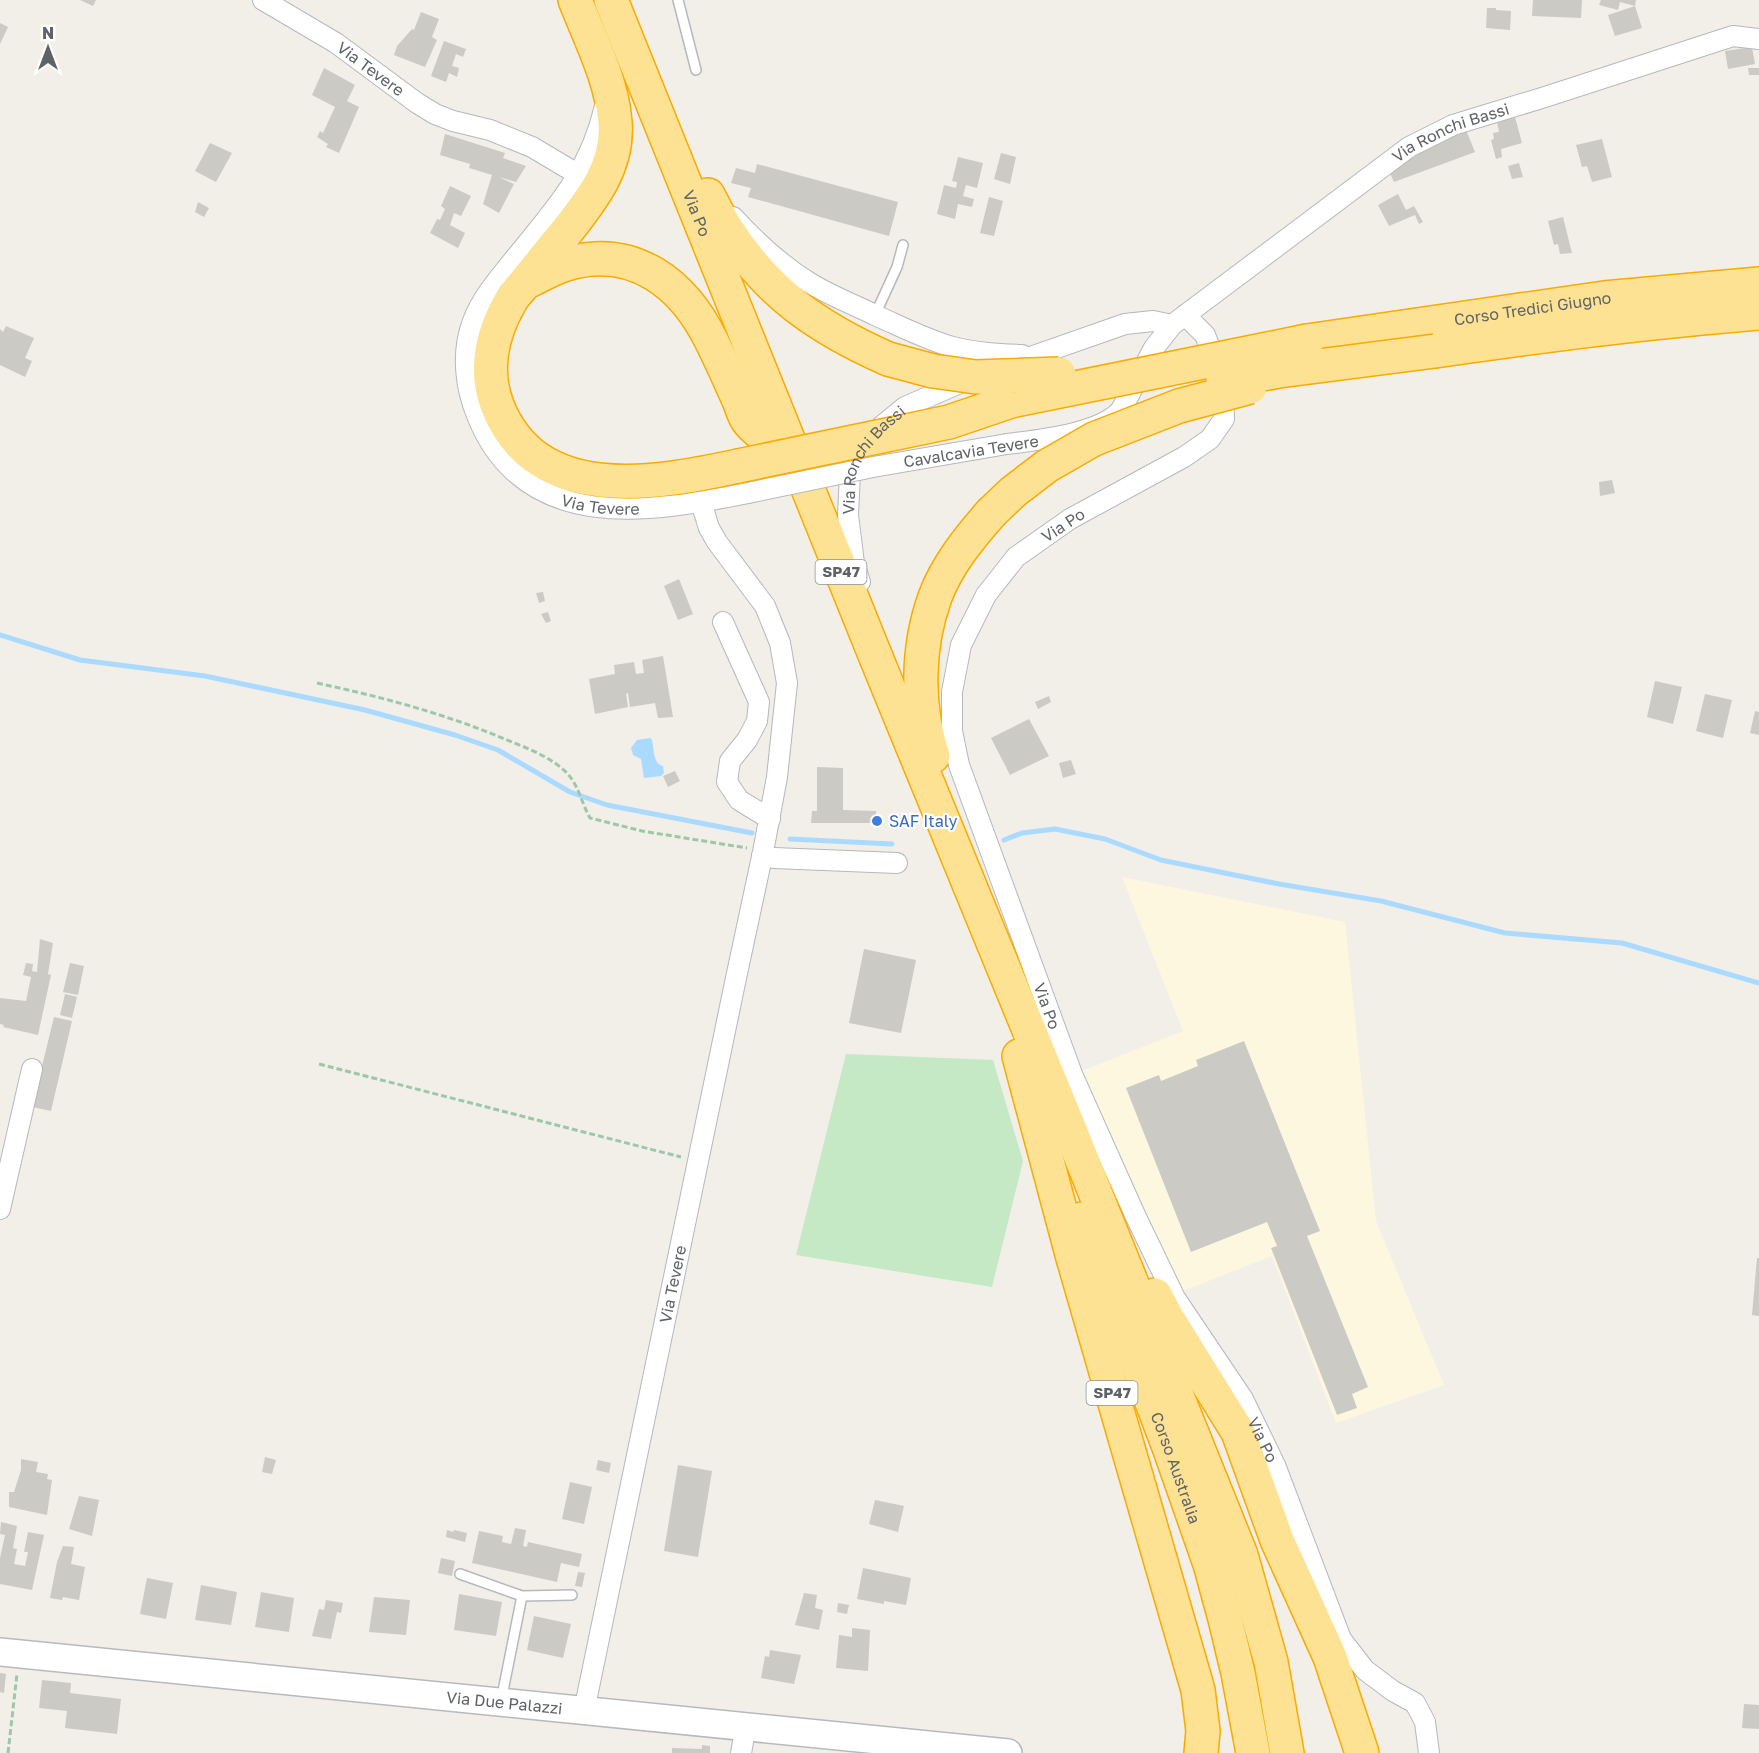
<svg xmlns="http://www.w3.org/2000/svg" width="1759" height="1753" font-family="'Golos Text',sans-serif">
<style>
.commercial{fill:#fef7e0}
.green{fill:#c5e8c5}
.water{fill:#aadaff}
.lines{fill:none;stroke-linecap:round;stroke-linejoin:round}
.stream{stroke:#aadaff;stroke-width:5}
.building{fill:#cccac5}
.lane-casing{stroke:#b5b8bc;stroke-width:12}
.street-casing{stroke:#b5b8bc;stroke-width:22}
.secondary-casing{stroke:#b6babf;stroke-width:30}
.highway-casing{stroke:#f9ab00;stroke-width:36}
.path{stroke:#9cc7a9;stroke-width:3;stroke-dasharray:6 3;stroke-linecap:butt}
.lane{stroke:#fff;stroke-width:9}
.street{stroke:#fff;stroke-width:20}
.secondary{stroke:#fff;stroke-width:27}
.highway{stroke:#fde293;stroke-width:33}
.street-bridge-casing{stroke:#b5b8bc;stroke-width:22;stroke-linecap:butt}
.highway-bridge-casing{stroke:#f9ab00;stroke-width:36;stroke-linecap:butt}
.street-bridge{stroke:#fff;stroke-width:20}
.highway-bridge{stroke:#fde293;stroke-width:33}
.shop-dot{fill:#3f7fe0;stroke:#fff;stroke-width:2}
.labels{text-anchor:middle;stroke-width:4.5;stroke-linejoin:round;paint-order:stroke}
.shield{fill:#fff;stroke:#8f9295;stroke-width:1.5}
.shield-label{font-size:15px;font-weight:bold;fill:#5f6368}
.street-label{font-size:16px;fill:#5f6368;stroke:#fff}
.shop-label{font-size:16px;fill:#366cbe;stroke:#fff;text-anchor:start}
</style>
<rect width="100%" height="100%" fill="#f1efe8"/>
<path class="commercial" d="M1122 877 1345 922 1376 1221 1444 1385 1336 1423 1272 1256 1183 1291 1118 1152 1082 1071 1183 1031Z"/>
<path class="green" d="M846 1054 993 1060 1023 1161 992 1287 796 1255Z"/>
<path class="water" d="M650 738 652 740C654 749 653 764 663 766L664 773 661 776 644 778 641 759 633 755 631 748 637 740Z"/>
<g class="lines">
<path class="stream" d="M0 635 80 660 205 676 365 710 455 735 498 750 570 792 607 805 752 833
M790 839 892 844
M1004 840 1022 833 1055 829 1105 839 1161 860 1279 884 1381 901 1505 933 1622 943 1759 983"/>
</g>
<path class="building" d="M80 0H96L93 6Z
M1533 0H1582L1581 18 1532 16Z
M1601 0H1636L1635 6 1620 2 1618 10 1599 5Z
M1635 6 1642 28 1615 36 1608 15Z
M1487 8H1496V10L1511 11 1510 30 1486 28Z
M421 12 439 19 432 37 437 40 425 67 394 55 397 46 412 29 414 30Z
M0 23 8 27 0 44Z
M444 41 466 49 463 57 456 54 452 66 459 68 457 77 449 73 446 82 431 76Z
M1752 47 1755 64 1728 69 1725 51Z
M324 68 355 85 347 101 359 107 339 153 326 147 328 144 317 137 320 131 323 133 335 107 312 95Z
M1748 68H1759V75H1749Z
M1515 117 1522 143 1501 149 1502 157 1496 159 1491 140 1494 139 1493 133 1499 132 1497 122Z
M1466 130 1475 152 1394 182 1389 171 1391 165 1415 157 1414 155 1431 144Z
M445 134 505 153 503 158 526 166 516 182 499 177 514 184 499 213 483 204 492 175 469 168 470 164 440 155Z
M1602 139 1612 177 1592 182 1587 166 1582 167 1576 145Z
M210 143 232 153 216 182 195 171Z
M1001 153 1016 157 1010 184 994 179Z
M958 157 983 163 977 188 966 185 963 196 974 199 972 207 958 204 955 219 937 214 944 185 956 188 957 182 952 181Z
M1519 163 1523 177 1512 179 1508 166Z
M757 164 898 202 889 236 748 197 751 188 731 183 736 168 755 173Z
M450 186 471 196 461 216 454 213 450 225 465 233 458 248 430 233 437 219 440 220 445 209 441 206Z
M1398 194 1406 210 1414 206 1423 222 1419 224 1415 215 1389 226 1378 205Z
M989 197 1003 201 994 236 980 233Z
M198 202 209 208 204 217 195 212Z
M1563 217 1572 253 1560 254 1558 244 1554 245 1548 221Z
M6 326 34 338 25 358 32 361 25 377 0 365V329L3 332Z
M1612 480 1615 493 1600 496 1599 482Z
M679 579 693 614 678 620 664 586Z
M543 592 545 601 539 603 536 593Z
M548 612 551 621 546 623 541 614Z
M663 656 673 717 658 718 655 703 630 707 628 693 626 694 628 707 595 714 589 679 615 674 614 665 634 662 636 674 644 673 642 660Z
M1655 681 1682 687 1673 724 1647 717Z
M1705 694 1732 700 1723 738 1696 731Z
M1049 696 1051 702 1038 709 1035 702Z
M1755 711 1759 712V735L1750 733Z
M1029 719 1049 756 1010 775 991 738Z
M1071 760 1076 774 1063 778 1059 763Z
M817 767 843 768V810L876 811V823H811L812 811H817Z
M675 771 680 781 668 787 663 776Z
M40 939 53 943 48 974 51 975 38 1035 3 1027 4 1025 0 1024V998L26 1001 31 977 23 975 26 963 33 964 32 971 37 972Z
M864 949 916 960 901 1033 849 1023Z
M70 963 84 966 78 995 63 992Z
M65 994 77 997 72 1018 60 1015Z
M54 1017 72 1021 51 1111 32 1107Z
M1244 1041 1320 1231 1307 1236 1368 1387 1352 1394 1357 1408 1337 1415 1271 1248 1277 1246 1267 1222 1191 1252 1126 1088 1159 1075 1161 1081 1198 1066 1196 1060Z
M1757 1258H1759V1316L1752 1315Z
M265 1457 276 1460 272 1474 262 1472Z
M21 1459 38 1462 36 1472 48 1474 47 1479 52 1480 47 1515 9 1507V1492H14L21 1470Z
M598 1460 611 1463 609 1473 596 1470Z
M678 1465 712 1471 698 1557 664 1551Z
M570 1482 592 1487 584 1524 562 1519Z
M79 1496 99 1500 92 1536 69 1529Z
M875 1500 904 1506 898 1532 869 1524Z
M1 1522 17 1526 13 1548 17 1549 14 1564 25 1566 28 1552H24L28 1532 44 1535 32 1590 0 1584V1558L5 1535 0 1534Z
M515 1528 526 1530 523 1546 527 1547 528 1542 582 1554 579 1567 561 1563 557 1582 472 1563 479 1531 503 1536 502 1542 511 1544Z
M447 1530 453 1532 454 1530 467 1533 465 1542 446 1537Z
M63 1546 74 1547 71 1564 85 1567 79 1600 63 1597 62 1600 50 1598 57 1562Z
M441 1558 455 1561 452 1576 438 1573Z
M863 1568 911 1578 906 1605 884 1601V1604L857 1599Z
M578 1572 585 1573 582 1587 575 1586Z
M147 1578 173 1583 166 1619 140 1614Z
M201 1585 237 1592 231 1625 195 1620Z
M261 1592 294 1598 289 1632 255 1627Z
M804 1593 817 1595 815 1608 823 1610 819 1630 795 1625Z
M459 1594 502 1602 496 1636 454 1630Z
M374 1597 410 1600 406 1635 369 1632Z
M326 1600 343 1603 341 1613 337 1612 331 1639 312 1636 319 1609 324 1610Z
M838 1603 849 1605 847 1614 837 1612Z
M534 1616 571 1624 563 1658 527 1650Z
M852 1628 870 1630 868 1671 836 1668 839 1635 852 1637Z
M770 1650 801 1655 794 1684 761 1678 765 1656 769 1657Z
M0 1673 6 1674 4 1693 0 1692Z
M42 1680 71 1683 70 1693 121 1699 117 1734 65 1728 67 1711 39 1708Z
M1744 1704 1759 1705V1729L1742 1728Z
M702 1745 710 1746V1753H672V1748L702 1749Z"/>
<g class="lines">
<defs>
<path id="lane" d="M678 0 696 70
M875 315 897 267 903 245
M460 1574 522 1596
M501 1701 522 1596 572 1595"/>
<g id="street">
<path id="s1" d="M263 0 336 43 417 103 435 114 453 121 490 130 532 147 579 175"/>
<path id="s2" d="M605 106C590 171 557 207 516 257 501 276 482 297 473 321 461 352 465 388 478 418 526 534 649 513 748 493"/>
<path d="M733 217C756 242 782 266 810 283 831 296 855 305 877 316 902 327 927 340 953 347 976 353 999 354 1022 355"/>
<path id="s3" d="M1185 315 1205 335 1223 382 1224 419 1210 439 1184 457 1070 519 1016 557 986 595 961 645 952 692V731L959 765 1072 1074 1136 1217 1175 1298 1243 1399 1275 1465 1341 1639 1365 1670 1393 1691 1415 1703 1425 1722 1429 1753"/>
<path d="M1002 367 1125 324 1153 321 1172 325"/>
<path id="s4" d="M1007 444C1038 440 1100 434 1121 410L1154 348 1172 325 1409 147 1453 125 1545 97 1733 36 1759 39"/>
<path id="s5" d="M860 582 854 563 848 515 850 473 861 449 883 425 905 407 969 379"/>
<path d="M723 622 759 702 757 721 747 740 730 761 727 782 739 800 770 819"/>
<path d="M762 856 774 858 897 863"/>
<path d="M0 1209 32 1069"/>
<path id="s6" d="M584 1711 736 978 763 852 777 777 787 683 780 643 765 606 717 542 709 528 701 502"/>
<path d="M741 1753 743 1742"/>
</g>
<g id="secondary">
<path id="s7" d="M0 1652 1008 1753"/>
</g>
<g id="highway">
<path d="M575 0C590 38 612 81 615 122 619 168 589 203 563 236 546 256 530 277 513 297 493 330 483 368 497 405 536 506 655 484 738 466"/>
<path id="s8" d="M611 0 875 655 1068 1125 1241 1555 1271 1662 1287 1753"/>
<path d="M708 195C714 206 719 217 726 228 767 293 818 328 888 359"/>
<path d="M529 281C541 275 553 268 566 264 634 244 684 284 712 342 721 360 729 378 737 396 741 404 743 414 748 421 753 428 762 434 768 440"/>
<path id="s9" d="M1307 341 1604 298 1759 284"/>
<path d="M1435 351C1543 335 1651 322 1759 313"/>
<path d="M933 756C916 706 917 647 935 597 947 565 969 538 991 513"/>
<path d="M1019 1056 1073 1258 1198 1690 1203 1731 1201 1753"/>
<path id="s10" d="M1082 1219 1169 1447 1210 1564 1225 1619 1238 1673 1253 1753"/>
<path d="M1155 1295 1166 1316 1238 1432 1277 1540 1330 1657 1362 1753"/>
</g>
</defs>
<use href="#lane" class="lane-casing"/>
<use href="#street" class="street-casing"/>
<use href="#secondary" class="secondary-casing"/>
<use href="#highway" class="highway-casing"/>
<path class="path" d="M317 683C382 697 446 714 507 740 527 748 551 757 567 773 579 786 581 802 590 818L642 831 747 848
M319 1064 681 1157
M8 1753 17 1674"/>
<use href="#lane" class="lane"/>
<use href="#street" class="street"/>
<use href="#secondary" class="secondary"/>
<use href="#highway" class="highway"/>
<defs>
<path id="street-bridge" d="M748 493 873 467 1007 444"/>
<path id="highway-bridge" d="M888 359 933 371 976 377 1059 374
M1223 381 1279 371 1435 351
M738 466 949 422 1011 401 1307 341
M991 513 1013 492 1047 466 1094 439 1179 406 1250 387"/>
</defs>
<use href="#street-bridge" class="street-bridge-casing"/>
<use href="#highway-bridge" class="highway-bridge-casing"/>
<use href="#street-bridge" class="street-bridge"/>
<use href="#highway-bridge" class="highway-bridge"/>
</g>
<circle class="shop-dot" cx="877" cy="821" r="6"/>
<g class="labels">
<g class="shield">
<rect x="815.5" y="560" width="51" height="24" rx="4.5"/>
<rect x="1086.5" y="1381" width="51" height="24" rx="4.5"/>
</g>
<g class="shield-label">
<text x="841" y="577">SP47</text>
<text x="1112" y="1398">SP47</text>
</g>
<g class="street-label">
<text dy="6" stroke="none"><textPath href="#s1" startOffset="128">Via Tevere</textPath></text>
<text dy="6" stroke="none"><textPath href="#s4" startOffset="561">Via Ronchi Bassi</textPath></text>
<text dy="6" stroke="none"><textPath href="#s8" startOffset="230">Via Po</textPath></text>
<text dy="6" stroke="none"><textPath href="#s9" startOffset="228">Corso Tredici Giugno</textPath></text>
<text transform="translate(971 451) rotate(-9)" y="6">Cavalcavia Tevere</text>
<text dy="6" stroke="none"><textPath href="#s5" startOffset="132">Via Ronchi Bassi</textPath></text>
<text dy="6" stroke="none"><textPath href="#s2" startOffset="514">Via Tevere</textPath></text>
<text transform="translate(1063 525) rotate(-33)" y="6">Via Po</text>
<text dy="6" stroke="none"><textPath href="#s3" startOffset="850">Via Po</textPath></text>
<text dy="6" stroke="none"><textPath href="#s6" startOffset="436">Via Tevere</textPath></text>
<text dy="6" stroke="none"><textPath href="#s3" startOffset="1336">Via Po</textPath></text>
<text dy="6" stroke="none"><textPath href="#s10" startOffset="266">Corso Australia</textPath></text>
<text dy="6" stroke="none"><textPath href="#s7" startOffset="507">Via Due Palazzi</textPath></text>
</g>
<g class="shop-label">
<text x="889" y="827">SAF Italy</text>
</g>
</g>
<g transform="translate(48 48)" stroke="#ffffff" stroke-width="4.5" paint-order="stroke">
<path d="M0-4.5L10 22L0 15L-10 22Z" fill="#5f6368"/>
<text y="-9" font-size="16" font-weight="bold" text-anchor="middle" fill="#5f6368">N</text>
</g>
</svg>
